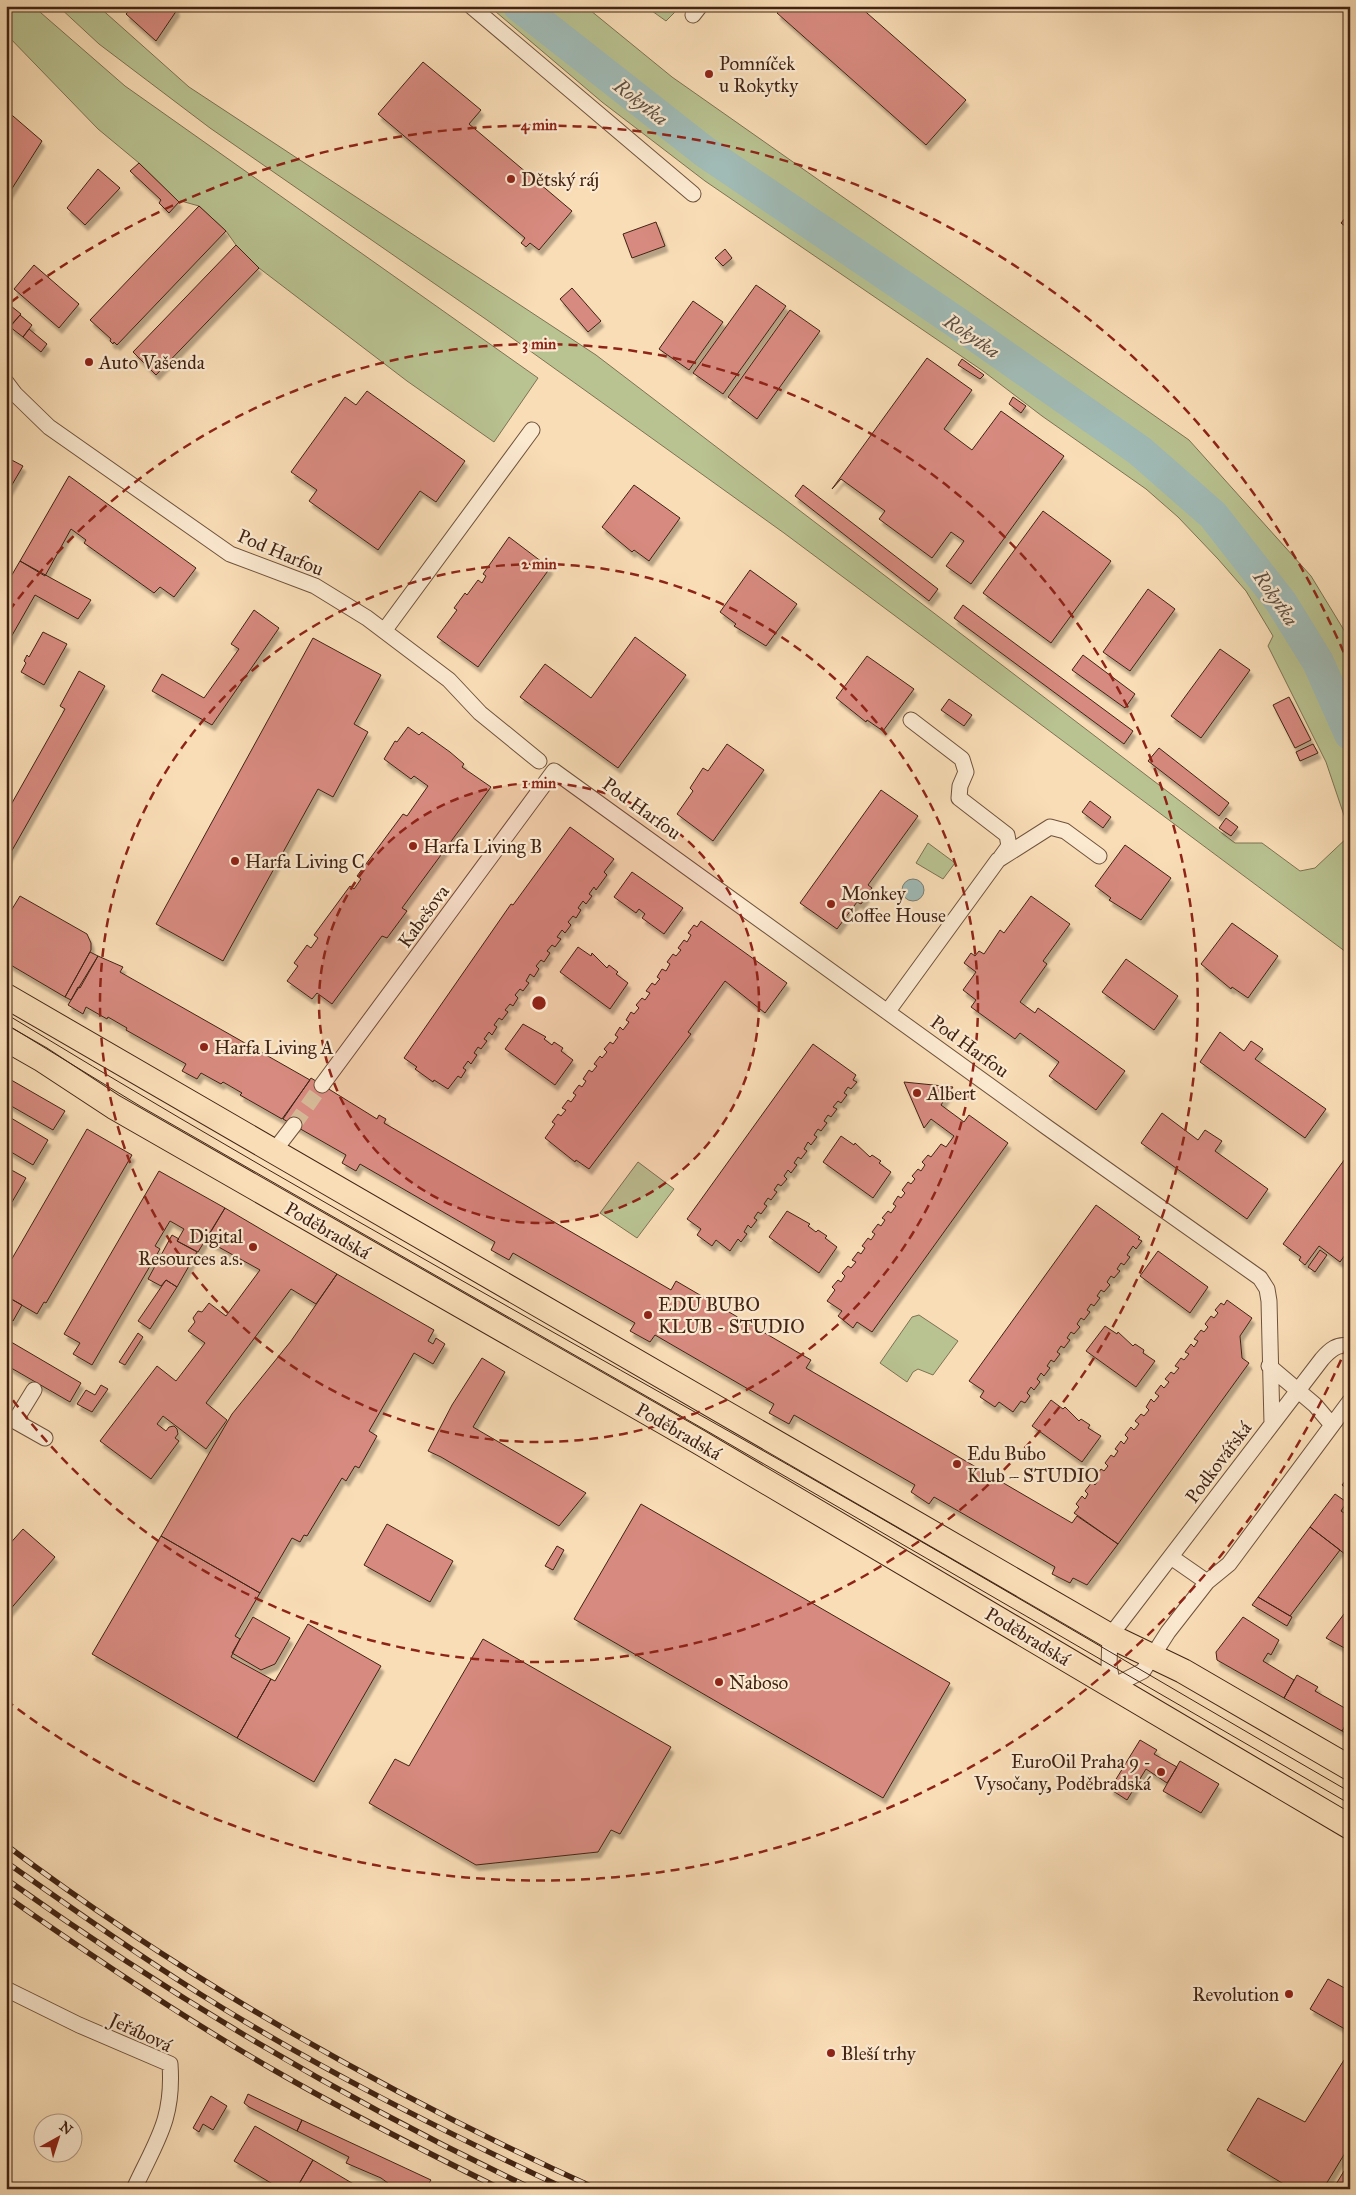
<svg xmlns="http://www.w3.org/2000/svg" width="1356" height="2195" font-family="'IM FELL Great Primer',serif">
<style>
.green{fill:#b9c291;stroke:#7d7252}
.water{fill:#a0bab5;stroke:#7a7e74}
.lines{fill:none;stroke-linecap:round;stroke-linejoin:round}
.river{stroke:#a0bab5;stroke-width:32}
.building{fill:#d78a7f;stroke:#412313;filter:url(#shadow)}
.street-tunnel{stroke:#d4b895;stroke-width:15;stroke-dasharray:15 8;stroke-linecap:butt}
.street-casing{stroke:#6f523c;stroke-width:17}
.primary-casing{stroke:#412313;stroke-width:26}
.street{stroke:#fbe9d0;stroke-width:15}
.primary{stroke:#f9ddb6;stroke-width:24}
.tram{stroke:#412313;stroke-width:1}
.rail-casing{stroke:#412313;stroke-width:5.5}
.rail{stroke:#fbe9d0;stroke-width:4;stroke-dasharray:11;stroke-linecap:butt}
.ring{fill:none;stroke:#8f2418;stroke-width:2.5;stroke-dasharray:9 6}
.poi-dot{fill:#8f2418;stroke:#fbe9d0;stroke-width:2}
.labels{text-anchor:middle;stroke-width:4.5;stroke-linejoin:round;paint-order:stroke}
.poi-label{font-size:19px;fill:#412313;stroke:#fbe9d0;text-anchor:start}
.street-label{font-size:19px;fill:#412313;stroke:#fbe9d0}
.water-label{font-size:20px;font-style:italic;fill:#5e5044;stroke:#fbe9d0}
.centre{fill:#8f2418;stroke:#fbe9d0;stroke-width:2.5}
.ring-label{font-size:15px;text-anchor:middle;font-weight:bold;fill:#8f2418;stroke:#fbe9d0;stroke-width:4.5;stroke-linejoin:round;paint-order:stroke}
</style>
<defs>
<filter id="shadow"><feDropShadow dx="3" dy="5.5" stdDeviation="1" flood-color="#0004"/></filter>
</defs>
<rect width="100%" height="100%" fill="#f9ddb6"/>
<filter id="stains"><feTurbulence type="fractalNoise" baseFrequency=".004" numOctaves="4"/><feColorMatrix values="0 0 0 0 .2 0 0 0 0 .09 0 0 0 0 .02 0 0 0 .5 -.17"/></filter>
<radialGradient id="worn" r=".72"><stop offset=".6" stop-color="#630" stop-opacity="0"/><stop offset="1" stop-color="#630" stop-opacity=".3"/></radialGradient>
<path class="green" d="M6 6H33L125 86 538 378 494 442 407 381 259 268 236 245 226 231 199 206 181 201 179 202 139 163 98 129 6 34Z
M58 6H98L189 87 596 355 1235 843H1262L1300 871 1315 868 1350 835V955L784 533 487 320 210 128 99 44Z
M489 6H585L672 77 1189 440 1311 576 1350 640V833L1326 762 1268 646 1273 636 1246 591 1218 559 1178 517 1146 489 1042 416 983 371 705 181 602 102Z
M645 6H681L666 21Z
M928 843 955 863 943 879 916 863Z
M638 1162 674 1189 637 1238 600 1213Z
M919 1315 958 1341 933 1375 918 1369 913 1372 907 1382 880 1363 912 1317Z"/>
<path class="water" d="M902 890a11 11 0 1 1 22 0a11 11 0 1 1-22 0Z"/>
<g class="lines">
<path class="river" d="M519 6 705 152 956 322 1140 451 1213 515 1281 602 1318 662 1350 734"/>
</g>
<path class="building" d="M133 6H176L175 9 177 10 156 41 126 14Z
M783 6H859L966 100 926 145 777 13Z
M423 62 481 110 469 124 572 211 539 250 530 243 526 247 521 243 525 238 378 114Z
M6 110 42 141 6 198Z
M139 163 179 202 169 213 159 203 161 200 130 171Z
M98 169 120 188 85 225 67 208Z
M199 206 226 231 117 345 114 342 113 344 110 341 111 339 90 320Z
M1350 212V230L1341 223Z
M656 222 665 246 632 258 623 234Z
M236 245 259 268 156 375 133 352Z
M725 249 732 258 723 266 715 258Z
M34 265 79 304 59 328 14 289Z
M756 285 786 306 723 394 693 373Z
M572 288 601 321 588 332 560 299Z
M693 301 723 322 689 370 659 349Z
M6 302 21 314 11 325 6 321Z
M790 310 820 331 757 419 728 397Z
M20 315 32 325 23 337 10 327Z
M29 329 47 344 41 352 23 337Z
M927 358 972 390 944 429 972 450 1001 411 1064 456 971 584 946 566 964 541 951 532 932 558 879 519 885 511 841 479 832 489Z
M962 359 984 375 980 379 958 365Z
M367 391 465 461 436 502 420 491 378 550 309 501 317 490 291 472 345 397 356 405Z
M1013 397 1026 406 1021 413 1009 404Z
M6 457 23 466 6 495Z
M69 476 196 568 174 597 160 587 154 593 84 543 86 540 71 529 45 576 20 561Z
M634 485 680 518 649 561 634 550 632 552 602 527Z
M803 485 938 589 929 601 795 496Z
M1043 511 1111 561 1051 643 983 593Z
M509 537 550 568 478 667 437 637 457 610 454 608 465 593 467 595 478 580 482 583 486 576 483 574Z
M20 561 91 600 78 619 35 595 6 646V585Z
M750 570 797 604 766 646 734 626 736 624 720 612Z
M1148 589 1175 609 1130 671 1103 652Z
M963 605 1133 731 1124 744 954 618Z
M254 610 279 628 212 725 152 691 162 674 204 698 239 649 231 644Z
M43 632 67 644 44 685 21 672 26 663 24 661 27 655 29 657Z
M635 637 686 675 618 768 520 697 545 664 591 698Z
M313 638 381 675 354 724 368 732 333 797 318 789 223 961 156 924Z
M1220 649 1250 670 1201 738 1171 716Z
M1083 655 1135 694 1125 708 1072 670Z
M867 656 914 689 883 731 867 720 866 722 836 698Z
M79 671 105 686 6 861V823L12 812 8 810 65 709 60 706Z
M1289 697 1311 740 1295 748 1273 705Z
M949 699 972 715 964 726 941 710Z
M408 727 419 735 422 732 450 752 464 764 462 767 491 787 402 908 407 911 387 938 382 936 332 1004 317 993 312 999 287 981 298 966 294 963 307 945 311 948 318 938 314 935 350 886 354 889 361 879 357 876 403 814 407 816 428 786 414 776 411 779 384 759 395 741 397 742Z
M727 744 764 770 713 841 677 814 693 791 690 788 703 768 708 771Z
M1313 744 1318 753 1300 761 1296 752Z
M1159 748 1229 803 1219 816 1148 761Z
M881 790 918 816 868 885 872 888 861 904 857 902 837 929 800 903Z
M1090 801 1111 817 1103 828 1082 812Z
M1226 818 1238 827 1231 836 1219 828Z
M570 827 614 859 604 872 607 875 596 890 594 887 589 894 592 896 586 904 583 901 578 908 581 910 576 918 573 916 568 922 571 925 565 933 562 930 557 937 561 939 555 947 552 945 547 951 550 953 544 962 541 960 536 966 539 969 534 977 530 974 526 981 529 983 523 991 520 989 515 995 518 998 513 1006 510 1004 505 1010 508 1012 502 1020 499 1018 494 1025 497 1027 492 1035 489 1032 484 1039 487 1041 481 1049 478 1047 474 1053 477 1055 471 1064 468 1061 463 1068 466 1070 461 1078 458 1076 448 1089 434 1080 433 1082 415 1069 417 1067 404 1058 511 904 513 905Z
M1125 845 1171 878 1141 920 1109 900 1111 898 1095 886Z
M632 872 683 908 664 934 642 918 645 914 639 909 636 913 614 897Z
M20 896 87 934 91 943V950L65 997 9 964 10 962 6 960V919Z
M1031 896 1070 924 1043 961 1047 964 1020 1002 1035 1013 1038 1008 1125 1071 1096 1110 1049 1076 1059 1062 1020 1033 1015 1039 971 1007 976 1000 963 990 976 972 964 963 971 953 975 956 979 951 984 954 1000 930 1004 933Z
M701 921 787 983 765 1013 725 981 688 1032 691 1034 589 1169 576 1160 575 1162 545 1138 555 1124 552 1122 558 1114 561 1116 566 1110 562 1108 568 1100 571 1102 576 1095 573 1093 579 1085 582 1087 586 1081 583 1079 589 1070 592 1072 597 1066 594 1064 600 1056 602 1058 607 1052 604 1049 610 1042 613 1044 618 1037 615 1035 620 1027 623 1030 629 1022 626 1020 631 1012 634 1014 639 1008 636 1005 642 998 645 1000 650 993 646 991 652 983 655 985 658 981 660 979 657 977 662 969 666 971 670 964 667 962 673 954 676 956 681 950 678 948 684 940 687 942 691 935 688 933 694 925 697 927Z
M1232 923 1278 956 1248 998 1232 987 1231 989 1201 964Z
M578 947 591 956 592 953 607 968 609 965 618 972 616 974 628 983 610 1009 560 972Z
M90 952 98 956 80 988 78 987 71 1000 65 997Z
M98 956 123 967 120 972 310 1080 282 1119 240 1095 242 1093 223 1082 221 1084 201 1073 197 1079 182 1071 186 1064 126 1030 127 1028 108 1017 107 1019 86 1007 83 1014 68 1005Z
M1126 959 1178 996 1154 1030 1102 992Z
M523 1024 546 1037 544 1039 552 1045 554 1042 563 1048 561 1051 573 1060 555 1085 505 1049Z
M1220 1032 1244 1051 1251 1041 1263 1049 1255 1059 1326 1109 1305 1138 1200 1062Z
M813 1044 856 1075 853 1080 857 1082 851 1089 848 1087 844 1093 847 1095 841 1103 838 1101 833 1107 837 1109 831 1117 828 1115 824 1121 827 1123 821 1131 818 1129 814 1135 817 1137 811 1145 808 1142 804 1149 807 1151 801 1159 798 1157 794 1163 797 1165 791 1173 788 1170 784 1176 787 1179 781 1186 778 1184 774 1190 777 1192 771 1200 768 1198 764 1204 767 1206 761 1214 758 1212 754 1218 757 1220 751 1228 748 1225 744 1232 747 1234 741 1242 738 1239 730 1251 716 1240 712 1246 697 1235 701 1229 687 1219Z
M6 1077 65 1111 53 1130 6 1103Z
M311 1078 377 1119 379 1115 386 1119 384 1123 671 1290 676 1281 811 1360 806 1368 1072 1523 1077 1516 1118 1544 1087 1585 1073 1578 1070 1583 1052 1574 1055 1567 934 1497 929 1504 911 1492 915 1485 794 1415 789 1424 769 1413 774 1404 655 1335 650 1342 630 1331 635 1323 513 1253 509 1260 491 1250 495 1242 360 1164 356 1171 342 1163 346 1155 283 1119Z
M904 1082 953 1087 941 1105 964 1122 969 1115 1008 1143 872 1332 857 1322 853 1328 838 1316 842 1311 827 1301 835 1290 832 1287 838 1280 841 1282 845 1276 842 1273 848 1266 851 1268 856 1262 852 1260 858 1252 861 1254 865 1248 862 1246 868 1238 871 1240 875 1234 872 1232 878 1224 881 1226 885 1220 882 1218 888 1211 891 1213 896 1206 893 1204 898 1196 901 1198 905 1193 902 1190 908 1182 911 1184 915 1179 912 1176 918 1169 921 1171 925 1165 922 1162 928 1155 931 1157 941 1144 946 1147 954 1136 931 1119 924 1128Z
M1162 1113 1198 1140 1205 1130 1222 1141 1215 1151 1268 1189 1247 1219 1141 1143Z
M6 1115 48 1140 33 1165 6 1149Z
M87 1129 132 1155 46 1303 44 1302 37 1314 6 1296V1269Z
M841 1136 854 1145 855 1143 870 1157 872 1155 881 1161 879 1163 891 1172 873 1198 823 1162Z
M1350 1152V1248L1340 1262 1319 1246 1305 1265 1299 1260 1301 1257 1283 1244Z
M6 1167 26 1178 12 1202 6 1199Z
M159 1171 225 1208 198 1252 177 1241 184 1229 170 1221 155 1246 160 1249 92 1365 73 1354 80 1343 64 1334Z
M1096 1205 1140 1237 1138 1239 1142 1241 1136 1249 1133 1246 1127 1255 1130 1257 1124 1265 1121 1263 1117 1269 1120 1271 1114 1278 1111 1276 1107 1282 1110 1285 1104 1292 1101 1290 1097 1296 1100 1298 1094 1306 1091 1304 1087 1310 1090 1312 1084 1320 1081 1318 1077 1324 1080 1327 1074 1334 1071 1332 1067 1338 1070 1340 1064 1348 1061 1346 1057 1352 1060 1354 1054 1362 1051 1360 1047 1366 1050 1368 1044 1376 1041 1373 1037 1379 1040 1382 1034 1390 1031 1387 1027 1393 1030 1396 1025 1403 1021 1401 1013 1412 999 1402 995 1407 980 1397 984 1391 969 1381Z
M225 1208 337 1274 316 1304 291 1289 206 1403 227 1420 206 1449 163 1416 157 1424 166 1431 169 1427 174 1426 177 1429 178 1434 175 1438 179 1441 151 1479 100 1441 157 1366 176 1381 205 1343 188 1331 195 1322 193 1318 198 1311 202 1312 209 1303 226 1316 260 1270 206 1240Z
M787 1211 810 1224 808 1226 816 1232 818 1230 827 1236 825 1238 837 1247 819 1273 769 1237Z
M172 1235 179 1239 177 1241 197 1252 177 1287 166 1280 161 1286 148 1279Z
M1320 1250 1327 1255 1315 1272 1308 1267Z
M1158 1251 1208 1287 1190 1313 1140 1276Z
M337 1274 434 1330 428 1341 433 1344 436 1338 445 1344 433 1364 414 1353 369 1431 377 1436 359 1468 355 1466 346 1481 342 1478 307 1536 304 1535 300 1542 292 1538 260 1593 161 1536 232 1414 291 1341Z
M166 1280 177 1287 150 1329 138 1321Z
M6 1296 22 1305 13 1321 6 1318Z
M1227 1300 1252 1318 1240 1336 1242 1358 1249 1363 1118 1544 1074 1513 1079 1507 1076 1504 1082 1496 1085 1499 1088 1494 1085 1491 1092 1482 1095 1485 1099 1479 1096 1476 1101 1469 1104 1471 1108 1466 1105 1463 1111 1455 1114 1457 1118 1451 1115 1449 1121 1441 1124 1444 1128 1438 1125 1435 1131 1427 1134 1430 1139 1424 1135 1421 1141 1414 1144 1416 1149 1410 1146 1407 1151 1399 1154 1402 1159 1396 1155 1393 1161 1385 1164 1388 1169 1382 1165 1379 1171 1372 1174 1374 1179 1368 1175 1366 1181 1358 1184 1360 1189 1354 1185 1352 1191 1344 1194 1347 1198 1341 1194 1339 1201 1330 1204 1332 1208 1327 1205 1324 1211 1316 1214 1318 1218 1313 1215 1310 1221 1303 1224 1305Z
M1105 1326 1117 1334 1118 1332 1133 1346 1135 1344 1144 1350 1143 1353 1155 1361 1136 1387 1086 1351Z
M138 1333 143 1337 125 1365 119 1362Z
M6 1339 81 1383 70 1402 6 1365Z
M482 1358 505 1372 473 1427 586 1493 559 1526 441 1457 428 1451 452 1405Z
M101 1385 108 1389 92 1412 77 1404 86 1390 95 1395Z
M1051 1400 1063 1409 1065 1407 1079 1421 1081 1419 1090 1425 1088 1428 1101 1436 1082 1462 1032 1426Z
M1350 1475V1491L1342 1485Z
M1335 1494 1345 1501V1505L1341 1511 1350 1517V1558L1310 1527Z
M641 1504 950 1683 883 1798 574 1619Z
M387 1524 453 1561 430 1602 364 1565Z
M1310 1527 1340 1550 1290 1616 1258 1597Z
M23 1529 55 1557 8 1612 6 1548Z
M161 1536 260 1593 235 1636 240 1639 231 1657 271 1679 237 1738 92 1654Z
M557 1546 564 1550 553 1570 545 1566Z
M1258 1597 1292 1617 1287 1626 1252 1605Z
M1350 1606V1651L1326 1638Z
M253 1617 290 1638 275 1664 261 1670 232 1653Z
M1243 1617 1279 1640 1271 1655 1268 1653 1263 1661 1294 1680 1284 1698 1217 1660 1216 1652Z
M308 1624 381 1666 314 1782 237 1738 271 1679 275 1681Z
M483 1639 671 1747 620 1834 611 1830 598 1852 476 1865 369 1803 395 1759 409 1766Z
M1297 1675 1318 1687 1315 1691 1350 1711V1718L1342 1731 1284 1698Z
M1350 1718V1736L1342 1731Z
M1140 1740 1157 1750 1154 1754 1177 1767 1167 1783 1146 1769 1127 1800 1110 1789Z
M1180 1761 1219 1784 1201 1813 1163 1791Z
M1328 1979 1350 1991V2032L1310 2009Z
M1344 2060 1350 2064V2145L1323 2189H1292L1227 2150 1258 2098 1305 2122Z
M248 2094 302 2120 297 2131 249 2107 244 2103Z
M211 2096 227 2106 213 2130 203 2124 199 2132 193 2128Z
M302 2120 431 2180 425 2189H396L381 2178 346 2163 349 2157 297 2131Z
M255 2126 313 2160 296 2189H281L234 2161Z
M313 2160 362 2189H296Z
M1344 2171 1350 2174V2189H1333Z"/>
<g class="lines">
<path class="street-tunnel" d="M294 1125 322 1085"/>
<defs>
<path id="street" d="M471 6 693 194
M693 15 700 6
M6 382 15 394 49 427 230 554 315 586 367 618 449 680 480 713 539 761
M384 631 532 430
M911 720 962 759 966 772 960 786 959 798 1007 835 1009 846 1001 857
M888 1011 998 860 1050 827 1065 831 1099 856
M322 1085 554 771 1048 1128 1260 1278 1267 1289 1269 1301 1272 1424
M274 1151 294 1125
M1350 1347C1338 1342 1329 1351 1322 1359L1110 1636 1109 1666 1113 1686 1143 1671 1168 1632 1207 1582 1229 1564 1350 1401
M1269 1366 1315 1405 1332 1425
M6 1416 45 1438
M15 1421 34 1390
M1171 1557 1207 1582
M6 1989 79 2025 170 2064C174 2120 156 2141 134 2189"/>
<path id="primary" d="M6 996 1110 1636 1183 1671 1350 1768
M6 1039 41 1059 114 1107 699 1442 1350 1827"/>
</defs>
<use href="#street" class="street-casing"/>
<use href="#primary" class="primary-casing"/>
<use href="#street" class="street"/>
<use href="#primary" class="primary"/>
<path class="tram" d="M6 1014C237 1155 473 1287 709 1420 924 1541 1136 1668 1350 1792
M6 1024 140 1106 707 1431 1350 1804"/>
<defs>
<path id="rail" d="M6 1845C188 1982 390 2095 597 2189
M6 1862C70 1907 133 1952 200 1994 317 2068 441 2130 566 2189
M6 1879C173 1998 348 2102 533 2189
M6 1896C97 1960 189 2022 286 2077 356 2117 428 2153 501 2189"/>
</defs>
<use href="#rail" class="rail-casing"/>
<use href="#rail" class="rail"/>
</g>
<circle cx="539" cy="1003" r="220" fill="#8f2418" fill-opacity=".12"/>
<g class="ring">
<circle cx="539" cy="1003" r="220"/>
<circle cx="539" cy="1003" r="439"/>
<path d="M9 611A659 659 0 1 1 9 1395"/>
<path d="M1347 1346A878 878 0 0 1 11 1704M11 302A878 878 0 0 1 1347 660"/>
</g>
<g class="poi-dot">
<circle cx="709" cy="74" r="5"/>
<circle cx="511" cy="179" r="5"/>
<circle cx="89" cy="362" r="5"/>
<circle cx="413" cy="846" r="5"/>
<circle cx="235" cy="861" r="5"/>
<circle cx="831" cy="904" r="5"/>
<circle cx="204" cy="1047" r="5"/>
<circle cx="917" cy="1093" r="5"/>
<circle cx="253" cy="1247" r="5"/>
<circle cx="648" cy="1315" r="5"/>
<circle cx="957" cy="1464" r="5"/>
<circle cx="719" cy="1682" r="5"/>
<circle cx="1161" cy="1772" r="5"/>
<circle cx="1289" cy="1994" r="5"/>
<circle cx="831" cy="2053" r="5"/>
</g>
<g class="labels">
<g class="poi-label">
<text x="719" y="70">Pomníček<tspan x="719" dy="22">u Rokytky</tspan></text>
<text x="521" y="186">Dětský ráj</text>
<text x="99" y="369">Auto Vašenda</text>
<text x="423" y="853">Harfa Living B</text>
<text x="245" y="868">Harfa Living C</text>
<text x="841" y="900">Monkey<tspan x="841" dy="22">Coffee House</tspan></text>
<text x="214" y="1054">Harfa Living A</text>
<text x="927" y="1100">Albert</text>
<text x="243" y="1243" text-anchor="end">Digital<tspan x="243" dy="22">Resources a.s.</tspan></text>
<text x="658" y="1311">EDU BUBO<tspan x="658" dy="22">KLUB - STUDIO</tspan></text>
<text x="967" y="1460">Edu Bubo<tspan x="967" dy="22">Klub – STUDIO</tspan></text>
<text x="729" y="1689">Naboso</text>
<text x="1151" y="1768" text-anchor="end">EuroOil Praha 9 -<tspan x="1151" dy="22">Vysočany, Poděbradská</tspan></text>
<text x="1279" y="2001" text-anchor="end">Revolution</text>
<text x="841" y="2060">Bleší trhy</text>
</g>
<g class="street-label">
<text transform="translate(281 552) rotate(23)" y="7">Pod Harfou</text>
<text transform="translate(642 808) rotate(36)" y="7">Pod Harfou</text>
<text transform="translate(423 916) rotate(-54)" y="7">Kabešova</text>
<text transform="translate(970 1046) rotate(36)" y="7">Pod Harfou</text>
<text transform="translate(328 1230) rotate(30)" y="7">Poděbradská</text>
<text transform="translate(679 1431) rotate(30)" y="7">Poděbradská</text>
<text transform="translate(1218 1462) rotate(-53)" y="7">Podkovářská</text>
<text transform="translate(1028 1636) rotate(31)" y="7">Poděbradská</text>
<text transform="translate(141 2032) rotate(25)" y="7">Jeřábová</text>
</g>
<g class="water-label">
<text transform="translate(641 102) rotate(38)" y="7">Rokytka</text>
<text transform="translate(972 336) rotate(34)" y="7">Rokytka</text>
<text transform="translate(1276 598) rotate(55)" y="7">Rokytka</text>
</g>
</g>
<circle cx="539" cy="1003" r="8" class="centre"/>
<g class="ring-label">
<text x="539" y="130">4 min</text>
<text x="539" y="349">3 min</text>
<text x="539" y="569">2 min</text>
<text x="539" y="788">1 min</text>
</g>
<rect width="1356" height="2195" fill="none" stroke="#f9ddb6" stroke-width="25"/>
<rect x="8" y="8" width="1341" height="2180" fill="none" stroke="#412313" stroke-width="2.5"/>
<rect x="12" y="12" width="1331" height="2170" fill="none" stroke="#412313"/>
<g transform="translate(58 2138) rotate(39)"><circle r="24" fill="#fbe9d0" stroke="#b19a84"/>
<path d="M0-4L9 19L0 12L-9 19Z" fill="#8f2418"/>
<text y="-8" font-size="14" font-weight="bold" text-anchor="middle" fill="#412313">N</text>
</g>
<rect width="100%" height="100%" filter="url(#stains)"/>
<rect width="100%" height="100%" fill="url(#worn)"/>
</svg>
